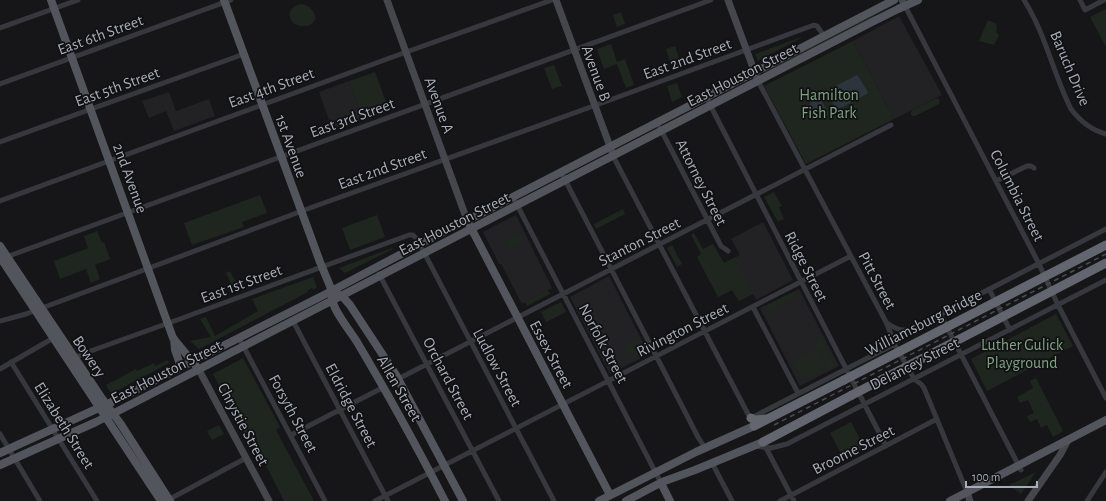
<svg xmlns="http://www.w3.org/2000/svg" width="1106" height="501" font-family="'Alegreya Sans',sans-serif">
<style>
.built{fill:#222225}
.green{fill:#1e261f}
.water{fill:#2c353c}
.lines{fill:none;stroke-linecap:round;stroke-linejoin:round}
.street{stroke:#37383d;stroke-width:5}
.secondary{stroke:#45474d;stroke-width:7}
.primary{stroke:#53555c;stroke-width:8}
.highway{stroke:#63666e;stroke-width:9}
.rail{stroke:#4a4c52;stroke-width:1.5;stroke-dasharray:5 4;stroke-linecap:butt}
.highway-bridge{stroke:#63666e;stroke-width:9}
.labels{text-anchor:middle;stroke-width:3.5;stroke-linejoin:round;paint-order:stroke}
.street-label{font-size:16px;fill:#a8adb8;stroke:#111113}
.park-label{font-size:16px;fill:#7fa381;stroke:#111113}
</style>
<rect width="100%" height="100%" fill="#161618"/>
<path class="built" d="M899 16 942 95 894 119 853 41Z
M349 81 363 120 333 131 319 92Z
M169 92 176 111 209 99 215 116 174 131 166 111 149 118 142 101Z
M516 215 552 288 522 304 501 264H499L483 232Z
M763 222 793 280 756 300 753 294 739 301 732 290 718 297 697 257 715 247 724 264 734 258 740 255 731 239Z
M609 276 649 354 610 374 570 297Z
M799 289 839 366 800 386 760 308Z"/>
<path class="green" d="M302 4C309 5 314 11 316 18L312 24C290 34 280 7 302 4Z
M891 4 893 6 875 15 869 21 766 74 764 69Z
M1106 9V47L1090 17Z
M621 12 625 24 617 27 613 15Z
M988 20 997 24 996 26 997 27 996 32 999 35 994 45 979 41Z
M801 37V38L758 61 755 54Z
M853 41 894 119 806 164 764 86Z
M611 44 617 62 625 59 634 85 626 88 617 64 604 69 597 49Z
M675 46 682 67 673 70 666 49Z
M554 65 562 86 552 89 544 68Z
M375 72 389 110 363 120 349 81Z
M677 83 682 97 672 102 667 86Z
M937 98 940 100 939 104 915 116H913L911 115V112L912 110Z
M774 192 782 206 779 207 784 219 778 222 764 197Z
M260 195 267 213 242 222 244 227 192 245 184 223Z
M623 209 625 214 596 229 594 224Z
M377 215 385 237 350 250 342 228Z
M97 231 102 243 104 242 110 259 95 265 100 279 91 283 86 269 60 279 54 261 88 248 84 236Z
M520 233 524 241 509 249 505 241Z
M694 233 703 249 713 244 724 263 734 258 753 294 739 301 732 290 718 297 697 257 701 254 691 235Z
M672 245 682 264 677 267 667 248Z
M392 248 393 249 345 273 339 268Z
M230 271 240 291 235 292 226 273Z
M313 277 317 287 313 290 312 288 307 291 308 292 199 349 190 341 211 337 200 319 206 317 215 336 258 311 252 299Z
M548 290 550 294 527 306 525 302Z
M793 292 796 298 769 312 766 306Z
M561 302 566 312 546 322 541 312Z
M1056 314 1073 346 987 391 971 359Z
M821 336 828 348 820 353 813 341Z
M640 339 645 348 629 356 624 347Z
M816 350 817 351 826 369 802 382 801 381 803 380 794 363V361Z
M827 351 835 367 829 370 821 354Z
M243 358 280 427 276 430 314 501H284L261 456 254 445 250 447 213 374Z
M168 360 169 363 111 394 106 385 136 369 137 371 154 363 155 366Z
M1036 378 1063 431 1053 437 1047 425 1041 428 1037 419 1030 422 1027 416 1034 413 1028 400 1020 403 1017 397 1033 388 1030 381Z
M851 422 865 449 844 460 830 433Z
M219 425 224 434 212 440 207 431Z
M1036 472 1021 494 1009 485Z"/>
<path class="water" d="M857 75 858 76 868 92 867 94 837 110 836 109 827 92 828 90Z
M817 96H819L828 113 827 115C822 117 819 117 814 115 807 108 809 100 817 96Z"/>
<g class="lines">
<path class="street" d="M1024 0C1046 35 1053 73 1071 109 1080 121 1091 130 1106 134
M1080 0 1085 10 1104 0
M905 6 1039 264 1058 305 1106 398
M0 28 78 0
M758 81 853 260 886 322 896 347 914 379 921 384 924 388 967 492
M0 84 231 0
M706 97 886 446
M660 128 721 246 728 251
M0 142 244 54
M613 156 748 414 751 418 891 346 916 327
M561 172 698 437 705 448
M996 181 1027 166H1031L1034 168
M513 197 661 483
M0 201 398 55 552 0
M6 257 711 0
M379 274 499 501
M989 289 1010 330
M753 307 798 393
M940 314 1021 470
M0 321 26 314 310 208 599 104 814 25 817 26 824 36
M293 321 388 501
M887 323C899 331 903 332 916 327L1106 229
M239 338 325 501
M73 359 85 353 177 320 409 235H413L417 239 554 501
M11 362 97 501
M0 369 55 337
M398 379 891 125
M0 434 40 501
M291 435 384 387
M755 446 771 448 787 444 1106 280
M765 446 794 501
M712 463 732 501
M168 500 246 458
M375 501 851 256
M780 501 937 419
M1087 501 1106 472"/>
<path class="secondary" d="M387 0 467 220
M556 0 612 152
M728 0 758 81
M902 0 905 6
M199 370 269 501
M967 492 970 501
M1028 501 1060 455 1068 440"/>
<path class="primary" d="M51 0 173 338 196 366
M224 0 320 262 332 291 342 296 350 305 396 375 463 501
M469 224 610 495
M0 246 101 397 120 423 170 501
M0 257 161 501
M332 297C331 308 351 332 357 342 388 394 417 447 445 501
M174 339 175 350 181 367
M0 453 114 401 322 296 460 223 478 215 894 0
M0 465 96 422 120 410 872 22 898 9 918 0
M661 483 670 501
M599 501 696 452 754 426
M626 501 662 482 695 470 763 442
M950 501 1106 420"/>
<path class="highway" d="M751 418 755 420 766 419
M754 426 844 380
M763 442 852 395"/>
<path class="rail" d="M774 425 1106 254"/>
<path class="highway-bridge" d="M844 380 1106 245
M852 395 1106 263"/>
</g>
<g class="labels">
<g class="street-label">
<text transform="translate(100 34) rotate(-20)" y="6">East 6th Street</text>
<text transform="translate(687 58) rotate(-20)" y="6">East 2nd Street</text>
<text transform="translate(1071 68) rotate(67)" y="6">Baruch Drive</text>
<text transform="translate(597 73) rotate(70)" y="6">Avenue B</text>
<text transform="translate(742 74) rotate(-27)" y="6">East Houston Street</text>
<text transform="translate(117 86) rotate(-20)" y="6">East 5th Street</text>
<text transform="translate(271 87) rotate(-20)" y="6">East 4th Street</text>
<text transform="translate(440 105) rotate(70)" y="6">Avenue A</text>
<text transform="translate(352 117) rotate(-20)" y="6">East 3rd Street</text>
<text transform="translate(292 146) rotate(70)" y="6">1st Avenue</text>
<text transform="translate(382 168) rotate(-20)" y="6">East 2nd Street</text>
<text transform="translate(131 178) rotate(70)" y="6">2nd Avenue</text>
<text transform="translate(702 182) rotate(63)" y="6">Attorney Street</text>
<text transform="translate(1018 195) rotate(63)" y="6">Columbia Street</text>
<text transform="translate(454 223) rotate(-27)" y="6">East Houston Street</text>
<text transform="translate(639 241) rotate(-27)" y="6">Stanton Street</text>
<text transform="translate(807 266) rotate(63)" y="6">Ridge Street</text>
<text transform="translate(878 280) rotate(62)" y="6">Pitt Street</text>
<text transform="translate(241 283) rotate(-20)" y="6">East 1st Street</text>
<text transform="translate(923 322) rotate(-27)" y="6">Williamsburg Bridge</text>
<text transform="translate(682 329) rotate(-27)" y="6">Rivington Street</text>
<text transform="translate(604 343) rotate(62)" y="6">Norfolk Street</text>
<text transform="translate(552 354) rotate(62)" y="6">Essex Street</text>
<text transform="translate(90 356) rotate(56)" y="6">Bowery</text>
<text transform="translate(914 363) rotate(-27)" y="6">Delancey Street</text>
<text transform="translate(498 367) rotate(62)" y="6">Ludlow Street</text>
<text transform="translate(166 371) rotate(-27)" y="6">East Houston Street</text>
<text transform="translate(449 378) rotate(62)" y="6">Orchard Street</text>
<text transform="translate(400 388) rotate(60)" y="6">Allen Street</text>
<text transform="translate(352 405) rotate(62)" y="6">Eldridge Street</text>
<text transform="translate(294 413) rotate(62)" y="6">Forsyth Street</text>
<text transform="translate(244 424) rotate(62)" y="6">Chrystie Street</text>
<text transform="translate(65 425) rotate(58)" y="6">Elizabeth Street</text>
<text transform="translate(853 449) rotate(-27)" y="6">Broome Street</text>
</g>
<g class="park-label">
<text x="829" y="100">Hamilton<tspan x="829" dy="18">Fish Park</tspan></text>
<text x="1022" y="350">Luther Gulick<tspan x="1022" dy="18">Playground</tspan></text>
</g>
</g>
<path d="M966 481v6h71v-6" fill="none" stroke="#a8adb8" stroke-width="2"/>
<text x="972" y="481" font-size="12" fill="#a8adb8" stroke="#111113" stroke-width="3" paint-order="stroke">100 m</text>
</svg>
